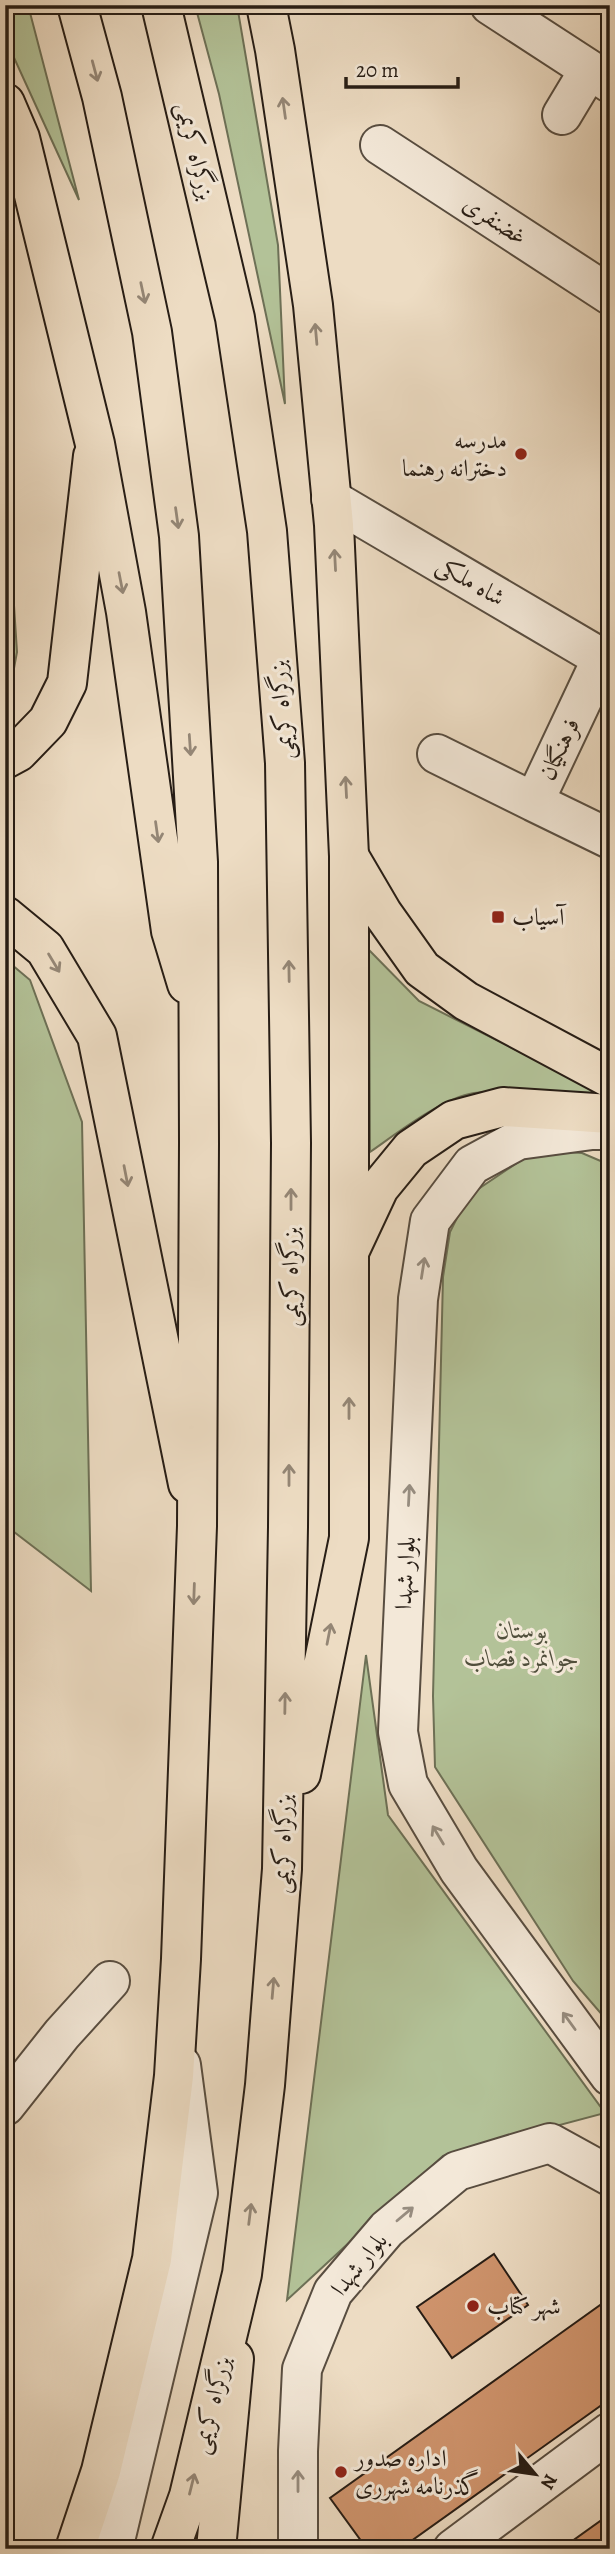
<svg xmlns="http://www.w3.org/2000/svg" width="615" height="2554" font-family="Alegreya,Amiri,serif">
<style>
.green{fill:#b3c298;stroke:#6d7056;stroke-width:2}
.building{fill:#cf946d;stroke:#271d15;stroke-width:2}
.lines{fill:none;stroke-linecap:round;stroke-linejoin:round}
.minor-casing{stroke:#584d40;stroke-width:42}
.major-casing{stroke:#271d15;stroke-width:42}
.highway-casing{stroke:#271d15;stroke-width:42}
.minor{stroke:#f3e8d8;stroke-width:38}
.major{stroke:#eddcc3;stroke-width:38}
.highway{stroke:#eddcc3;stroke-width:38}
.oneway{stroke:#948675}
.oneway2{stroke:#978d80}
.poi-dot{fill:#8f2418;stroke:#f3e8d8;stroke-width:2.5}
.labels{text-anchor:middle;stroke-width:6;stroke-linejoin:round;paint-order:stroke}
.street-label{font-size:24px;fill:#271d15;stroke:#f3e8d8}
.poi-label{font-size:24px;fill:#271d15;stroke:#f3e8d8;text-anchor:start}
.park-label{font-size:24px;font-style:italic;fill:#514f3c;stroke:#f3e8d8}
</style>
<rect width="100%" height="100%" fill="#eddcc3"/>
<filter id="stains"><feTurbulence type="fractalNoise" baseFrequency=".00286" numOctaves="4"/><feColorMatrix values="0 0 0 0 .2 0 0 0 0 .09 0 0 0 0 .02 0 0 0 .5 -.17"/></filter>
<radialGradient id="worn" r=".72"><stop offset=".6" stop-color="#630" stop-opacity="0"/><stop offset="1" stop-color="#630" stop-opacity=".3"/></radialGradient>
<path class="green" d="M5 5H28L79 200 5 38Z
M195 5H237L278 245 285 404 219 94Z
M5 466 17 652 10 690 5 697Z
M369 950 419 1001 568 1076 610 1100C566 1095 517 1087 474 1093 442 1098 396 1134 370 1152Z
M5 959 30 980 82 1122 91 1591 5 1525Z
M536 1150 582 1153 610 1165V2024L573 1981 435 1767 433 1696 443 1277 450 1232 468 1196Z
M366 1655 388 1815 605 2113 443 2156 287 2300Z"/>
<path class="building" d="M494 2254 528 2305 452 2358 417 2307Z
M610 2298V2399L400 2549H367L330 2498Z
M610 2514V2549H561Z"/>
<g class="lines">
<defs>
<path id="minor" d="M490 5 610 83
M562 115 589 70
M380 145 610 295
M331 499 610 663
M602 658 534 802 610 839
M437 754 534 802
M610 1130H592L518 1140 472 1165 430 1221 418 1299 398 1732 408 1784 459 1870 610 2076
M5 2106 62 2034 110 1981
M113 2549 198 2193 181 2065
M298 2549V2451L302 2369 333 2292 387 2229 457 2171 550 2143 610 2176
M453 2549 610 2432"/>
<path id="major" d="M5 759 18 752 48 721 67 683 93 456
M349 856 383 914 422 969 466 1001 610 1078
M5 916 45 949 97 1036 188 1484
M349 1252 379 1188 411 1149 454 1120 503 1107 610 1114
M216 2549 234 2359"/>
<path id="highway" d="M161 5 235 318 267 531 285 763 291 1143 288 1527 282 1869 265 2085 242 2274 189 2496 170 2549
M266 5 275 50 313 305 334 525 349 856V1538L301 1774
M5 103 20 138 95 444 126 612 171 931 187 984
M75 2549 101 2471 152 2259 174 2076 181 1959 197 1526 199 1143 198 862 179 536 152 332 102 97 77 5"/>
</defs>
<use href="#minor" class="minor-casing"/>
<use href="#major" class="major-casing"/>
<use href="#highway" class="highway-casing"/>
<use href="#minor" class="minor"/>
<use href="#major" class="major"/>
<use href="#highway" class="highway"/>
</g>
<defs><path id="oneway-shaft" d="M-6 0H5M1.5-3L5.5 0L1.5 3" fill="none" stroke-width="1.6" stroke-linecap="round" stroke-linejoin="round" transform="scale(1.75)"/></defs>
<g class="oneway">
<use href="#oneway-shaft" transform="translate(95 71) rotate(75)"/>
<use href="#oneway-shaft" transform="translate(284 108) rotate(-98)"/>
<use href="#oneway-shaft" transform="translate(143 293) rotate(78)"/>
<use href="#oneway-shaft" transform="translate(316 334) rotate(-95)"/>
<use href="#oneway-shaft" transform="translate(177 518) rotate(82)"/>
<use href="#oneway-shaft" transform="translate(335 560) rotate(-93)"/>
<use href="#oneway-shaft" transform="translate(121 583) rotate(79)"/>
<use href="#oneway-shaft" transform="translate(190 745) rotate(86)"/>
<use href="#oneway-shaft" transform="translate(346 787) rotate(-93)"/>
<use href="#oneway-shaft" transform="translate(157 832) rotate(82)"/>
<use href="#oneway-shaft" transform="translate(54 963) rotate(59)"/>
<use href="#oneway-shaft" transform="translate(289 971) rotate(-91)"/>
<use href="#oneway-shaft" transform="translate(126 1176) rotate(79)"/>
<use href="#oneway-shaft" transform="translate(291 1199) rotate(-90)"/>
<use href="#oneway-shaft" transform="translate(349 1408) rotate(-90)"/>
<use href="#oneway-shaft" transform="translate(289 1475) rotate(-90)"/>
<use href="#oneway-shaft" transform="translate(194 1594) rotate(92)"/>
<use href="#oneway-shaft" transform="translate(329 1634) rotate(-79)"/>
<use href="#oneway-shaft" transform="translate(285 1703) rotate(-89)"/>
<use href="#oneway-shaft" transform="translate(273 1988) rotate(-85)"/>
<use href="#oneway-shaft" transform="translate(250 2214) rotate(-83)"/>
<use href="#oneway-shaft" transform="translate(192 2484) rotate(-76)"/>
</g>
<g class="oneway2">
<use href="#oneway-shaft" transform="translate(423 1268) rotate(-81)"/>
<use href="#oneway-shaft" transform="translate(409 1495) rotate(-87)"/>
<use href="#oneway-shaft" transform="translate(438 1835) rotate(-121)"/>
<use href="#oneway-shaft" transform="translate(569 2021) rotate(-126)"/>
<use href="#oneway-shaft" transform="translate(405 2214) rotate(-40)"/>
<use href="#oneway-shaft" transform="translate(298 2481) rotate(-90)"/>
</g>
<g class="poi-dot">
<circle cx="521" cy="454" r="7"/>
<rect x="491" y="910" width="14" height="14" rx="3.5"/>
<circle cx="473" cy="2306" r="7"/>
<circle cx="341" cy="2472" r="7"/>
</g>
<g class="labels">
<g class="street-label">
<text transform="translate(196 151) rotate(77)" y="8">بزرگراه کریمی</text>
<text transform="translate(495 220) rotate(33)" y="8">غضنفری</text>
<text transform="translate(471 581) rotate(30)" y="8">شاه ملکی</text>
<text transform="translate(281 710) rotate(-94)" y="8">بزرگراه کریمی</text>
<text transform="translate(559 749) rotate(-65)" y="8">فرهنگیان</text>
<text transform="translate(290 1277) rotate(-90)" y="8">بزرگراه کریمی</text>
<text transform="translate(405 1573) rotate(-87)" y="8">بلوار شهدا</text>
<text transform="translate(282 1844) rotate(-88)" y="8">بزرگراه کریمی</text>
<text transform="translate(359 2264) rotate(-51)" y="8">بلوار شهدا</text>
<text transform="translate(211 2405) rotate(-76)" y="8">بزرگراه کریمی</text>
</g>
<g class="poi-label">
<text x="507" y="448" text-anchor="end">مدرسه<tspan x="507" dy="28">دخترانه رهنما</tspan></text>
<text x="512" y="925">آسیاب</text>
<text x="487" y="2314">شهر کتاب</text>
<text x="355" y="2466">اداره صدور<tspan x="355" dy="28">گذرنامه شهرری</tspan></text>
</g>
<g class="park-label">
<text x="522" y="1638">بوستان<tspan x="522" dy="28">جوانمرد قصاب</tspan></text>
</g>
</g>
<rect width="615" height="2554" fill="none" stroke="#eddcc3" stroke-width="28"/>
<rect x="7" y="7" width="601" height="2540" fill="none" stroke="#271d15" stroke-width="3.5"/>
<rect x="14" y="14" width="587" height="2526" fill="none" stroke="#271d15" stroke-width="2"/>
<g transform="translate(535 2474) rotate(119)" stroke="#f3e8d8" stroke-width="5" paint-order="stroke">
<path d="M0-5L12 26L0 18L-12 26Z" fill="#271d15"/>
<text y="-10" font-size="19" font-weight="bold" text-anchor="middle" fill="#271d15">N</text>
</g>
<path d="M346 77v10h112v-10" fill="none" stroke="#271d15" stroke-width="3.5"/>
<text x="356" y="77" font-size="21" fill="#271d15" stroke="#f3e8d8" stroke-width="5" paint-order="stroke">20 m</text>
<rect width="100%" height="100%" filter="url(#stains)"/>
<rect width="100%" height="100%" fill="url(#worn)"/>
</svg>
